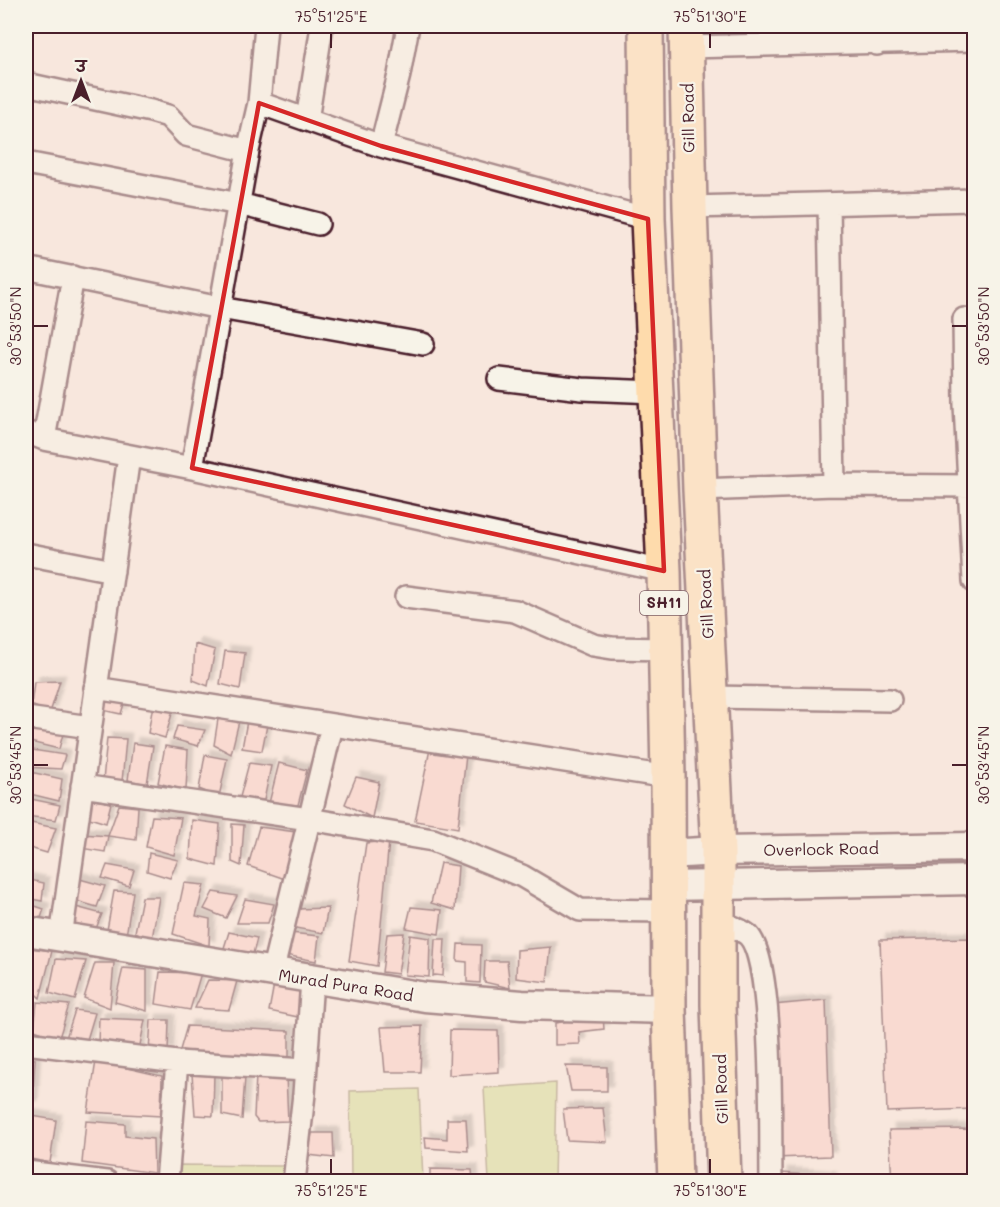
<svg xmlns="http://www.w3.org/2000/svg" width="1000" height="1207" font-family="Mali,'Playpen Sans Deva',sans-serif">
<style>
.green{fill:#d0db8e;stroke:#8d7d5c;stroke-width:1.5}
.building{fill:#facac3;stroke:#4a1f2b;stroke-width:1.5;filter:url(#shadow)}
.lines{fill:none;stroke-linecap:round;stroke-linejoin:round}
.street-casing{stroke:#4a1f2b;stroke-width:26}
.secondary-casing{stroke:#4a1f2b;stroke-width:33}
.primary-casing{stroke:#4a1f2b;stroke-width:38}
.street{stroke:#f7f3e8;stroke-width:21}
.secondary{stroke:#f7f3e8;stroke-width:28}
.primary{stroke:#fedbac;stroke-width:33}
.marked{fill:none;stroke:#d62828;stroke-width:4.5;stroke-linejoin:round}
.ticks{fill:none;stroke:#4a1f2b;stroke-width:2}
.labels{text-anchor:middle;stroke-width:4.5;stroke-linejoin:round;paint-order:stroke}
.shield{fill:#f7f3e8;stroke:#7e5f64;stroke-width:1.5}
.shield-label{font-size:15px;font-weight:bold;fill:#4a1f2b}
.street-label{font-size:16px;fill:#4a1f2b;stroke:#f7f3e8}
.neatline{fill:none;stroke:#4a1f2b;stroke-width:2}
.ticks-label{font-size:15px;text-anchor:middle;fill:#4a1f2b}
</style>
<defs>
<filter id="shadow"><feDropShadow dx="5.5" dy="-5.5" stdDeviation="1.5" flood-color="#0004"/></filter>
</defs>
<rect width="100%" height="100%" fill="#f8e7dd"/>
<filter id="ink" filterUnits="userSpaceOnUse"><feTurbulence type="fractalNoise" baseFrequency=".0167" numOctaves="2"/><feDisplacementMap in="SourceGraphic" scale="12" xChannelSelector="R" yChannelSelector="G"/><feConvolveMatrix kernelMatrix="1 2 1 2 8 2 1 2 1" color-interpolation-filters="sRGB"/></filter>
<g filter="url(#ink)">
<path class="green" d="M556 1083 554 1181H489L484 1088Z
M419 1089 423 1181H351L350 1091Z
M177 1165 283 1166 281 1181 175 1182Z"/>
<path class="building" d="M195 644 215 650 208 686 193 680Z
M225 651 245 653 240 689 220 684Z
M60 681 50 713 31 705 34 682Z
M104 696 125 700 121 714 102 710Z
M153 705 174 707 165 738 148 733Z
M218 719 239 721 231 754 214 745Z
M247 721 267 725 262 751 242 748Z
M177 726 205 730 198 746 173 739Z
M26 727 63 734 59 749 26 741Z
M107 738 126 739 122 782 103 781Z
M133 743 153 746 147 784 128 780Z
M165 746 188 750 186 790 158 783Z
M26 749 65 755 61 769 26 767Z
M430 749 466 755 458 828 415 821Z
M205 755 227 759 219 797 199 789Z
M249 763 271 766 263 805 240 797Z
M279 763 307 770 298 805 269 803Z
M26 771 62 779 59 801 26 793Z
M356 777 379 782 372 818 345 804Z
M26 798 60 805 56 820 26 816Z
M87 799 111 803 106 823 83 816Z
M119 805 138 807 136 840 108 836Z
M152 816 181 818 174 855 146 847Z
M192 820 220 824 217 866 190 859Z
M26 822 56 828 47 853 26 847Z
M232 824 244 825 241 866 232 862Z
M259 827 296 832 285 879 248 866Z
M82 834 108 836 105 852 80 848Z
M389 841 377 966 349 961 366 843Z
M149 853 178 860 170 878 147 871Z
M440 863 458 866 455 910 431 903Z
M107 865 134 870 129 886 102 878Z
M76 878 105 886 97 907 73 900Z
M26 879 44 883 42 901 26 898Z
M184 883 204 885 196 916 210 919 209 946 173 934Z
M114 891 133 892 126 936 107 930Z
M213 892 237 896 226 918 204 909Z
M142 897H159L152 939 135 932Z
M245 899 274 904 268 923H237Z
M26 903 44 909 39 924 26 922Z
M76 907 102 914 95 931 71 927Z
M411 907 442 910 439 934 406 928Z
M328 908 323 933 290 927 298 909Z
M229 932 257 938 253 954 223 951Z
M290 933 319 936 316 961 285 955Z
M404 933 398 974 382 972 387 934Z
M410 935 430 938 429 977 405 975Z
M974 938V1109L887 1112 880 940Z
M435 939H445L443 976 435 975 433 976Z
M458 944 481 945 480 983 467 982V962L457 961Z
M551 947 547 982 516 978 517 950Z
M29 948 52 951 40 998 26 985Z
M56 959 86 961 75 1000 49 993Z
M485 961H507L510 988 484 982Z
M95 963H114L110 1008 84 998Z
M123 968 147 970V1011L115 1002Z
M160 972 201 973 190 1010 156 1004Z
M208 980 237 981 229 1010 195 1008Z
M274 984 302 988 298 1017 269 1011Z
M826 1000 831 1156 774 1158 773 1005Z
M37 1002 69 1005 59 1038 34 1030Z
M75 1010 95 1013 86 1043 66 1038Z
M603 1016 604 1029 579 1032 580 1044 555 1045V1023Z
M99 1018 145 1020 139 1050 98 1043Z
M151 1020H169L168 1053 149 1051Z
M187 1026 289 1031V1062L180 1050Z
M422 1026 420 1072H385L381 1027Z
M450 1030 498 1031 499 1072 449 1075Z
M26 1058 35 1059 32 1106 26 1105Z
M96 1061 162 1076 161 1116 88 1112Z
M566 1066 607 1067V1091H571Z
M214 1071 213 1116 195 1115 192 1074Z
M222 1073 245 1077 242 1119 222 1115Z
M256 1075 286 1076 288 1121 258 1122 254 1117Z
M603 1108 607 1142 567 1140 563 1109Z
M26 1115 56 1120 50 1163 26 1158Z
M447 1119H466L468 1151 426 1148 425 1137 447 1139Z
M86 1121 125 1124V1136L153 1139 154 1173 82 1163Z
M974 1129V1182H892L889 1130Z
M312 1133H333L334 1158 308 1155Z
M430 1169 472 1170 473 1181H430Z
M782 1173 831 1177V1182H782Z"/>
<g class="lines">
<defs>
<path id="street" d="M877 26V44
M687 47 974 40
M26 84 151 111 168 116 186 135 248 151
M259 103 381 146 648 219
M307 120 322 26
M381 146 399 75 408 26
M26 163 239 204 318 224
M829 204 834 485
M690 207 974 200
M26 268 220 308 423 344
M964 319 965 405 974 581
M499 379 582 389 656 392
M26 432 44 439 192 468 664 571
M44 439 73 277
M192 468 248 151 259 103 266 26
M700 490 834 485 974 486
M26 554 113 571
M406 597 515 611 593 645 612 648 665 649
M95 688 668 777
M710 697 890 700
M26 718 90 727
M82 786 309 819 433 840 522 876 580 910 668 911
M718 921C727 925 741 929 748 935 775 961 770 1137 771 1182
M61 937 129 456
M272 973 332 726
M26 1043 177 1062 305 1070
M26 1172 107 1182
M167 1182 177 1062
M294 1182 304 1094 312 980"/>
<path id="secondary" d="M668 854 718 851 974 847
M668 886 974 880
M26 931 425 997 522 1005 669 1009"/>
<path id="primary" d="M646 26 648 219 664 571 668 777 669 1009 675 1182
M686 26 690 207 700 490 718 851V1005L724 1182"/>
</defs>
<use href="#street" class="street-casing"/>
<use href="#secondary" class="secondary-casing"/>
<use href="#primary" class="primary-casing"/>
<use href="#street" class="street"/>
<use href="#secondary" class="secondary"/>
<use href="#primary" class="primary"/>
</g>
</g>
<path d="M0 0H1000V1207H0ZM259 103 381 146 648 219 664 571 192 468Z" fill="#f8e7dd" fill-opacity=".55" fill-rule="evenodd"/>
<path class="marked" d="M259 103 381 146 648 219 664 571 192 468Z"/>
<path class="ticks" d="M331 33V48M710 33V48M33 326H48M952 326H967M33 765H48M952 765H967M331 1159V1174M710 1159V1174"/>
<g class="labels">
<rect class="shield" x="640" y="591" width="48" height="24" rx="4.5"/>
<g class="shield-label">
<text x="664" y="608">SH11</text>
</g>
<g class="street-label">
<text transform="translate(688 118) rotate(-91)" y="6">Gill Road</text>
<text transform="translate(706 604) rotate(-93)" y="6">Gill Road</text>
<text transform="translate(821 849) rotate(-1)" y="6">Overlock Road</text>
<text transform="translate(346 985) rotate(9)" y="6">Murad Pura Road</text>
<text transform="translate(721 1089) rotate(-92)" y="6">Gill Road</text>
</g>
</g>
<rect width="1000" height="1207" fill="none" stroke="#f7f3e8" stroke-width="66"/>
<g transform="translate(81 81)" stroke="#f7f3e8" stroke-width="4.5" paint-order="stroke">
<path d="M0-4.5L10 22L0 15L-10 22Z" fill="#4a1f2b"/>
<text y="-9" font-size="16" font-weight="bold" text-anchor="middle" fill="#4a1f2b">उ</text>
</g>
<rect x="33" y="33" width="934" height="1141" class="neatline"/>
<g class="ticks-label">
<text x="331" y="22">75°51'25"E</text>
<text x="710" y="22">75°51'30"E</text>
<text transform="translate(16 326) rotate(-90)" y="5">30°53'50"N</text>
<text transform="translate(984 326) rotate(-90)" y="5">30°53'50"N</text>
<text transform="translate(16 765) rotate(-90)" y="5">30°53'45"N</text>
<text transform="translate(984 765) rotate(-90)" y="5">30°53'45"N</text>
<text x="331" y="1196">75°51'25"E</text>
<text x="710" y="1196">75°51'30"E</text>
</g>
</svg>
